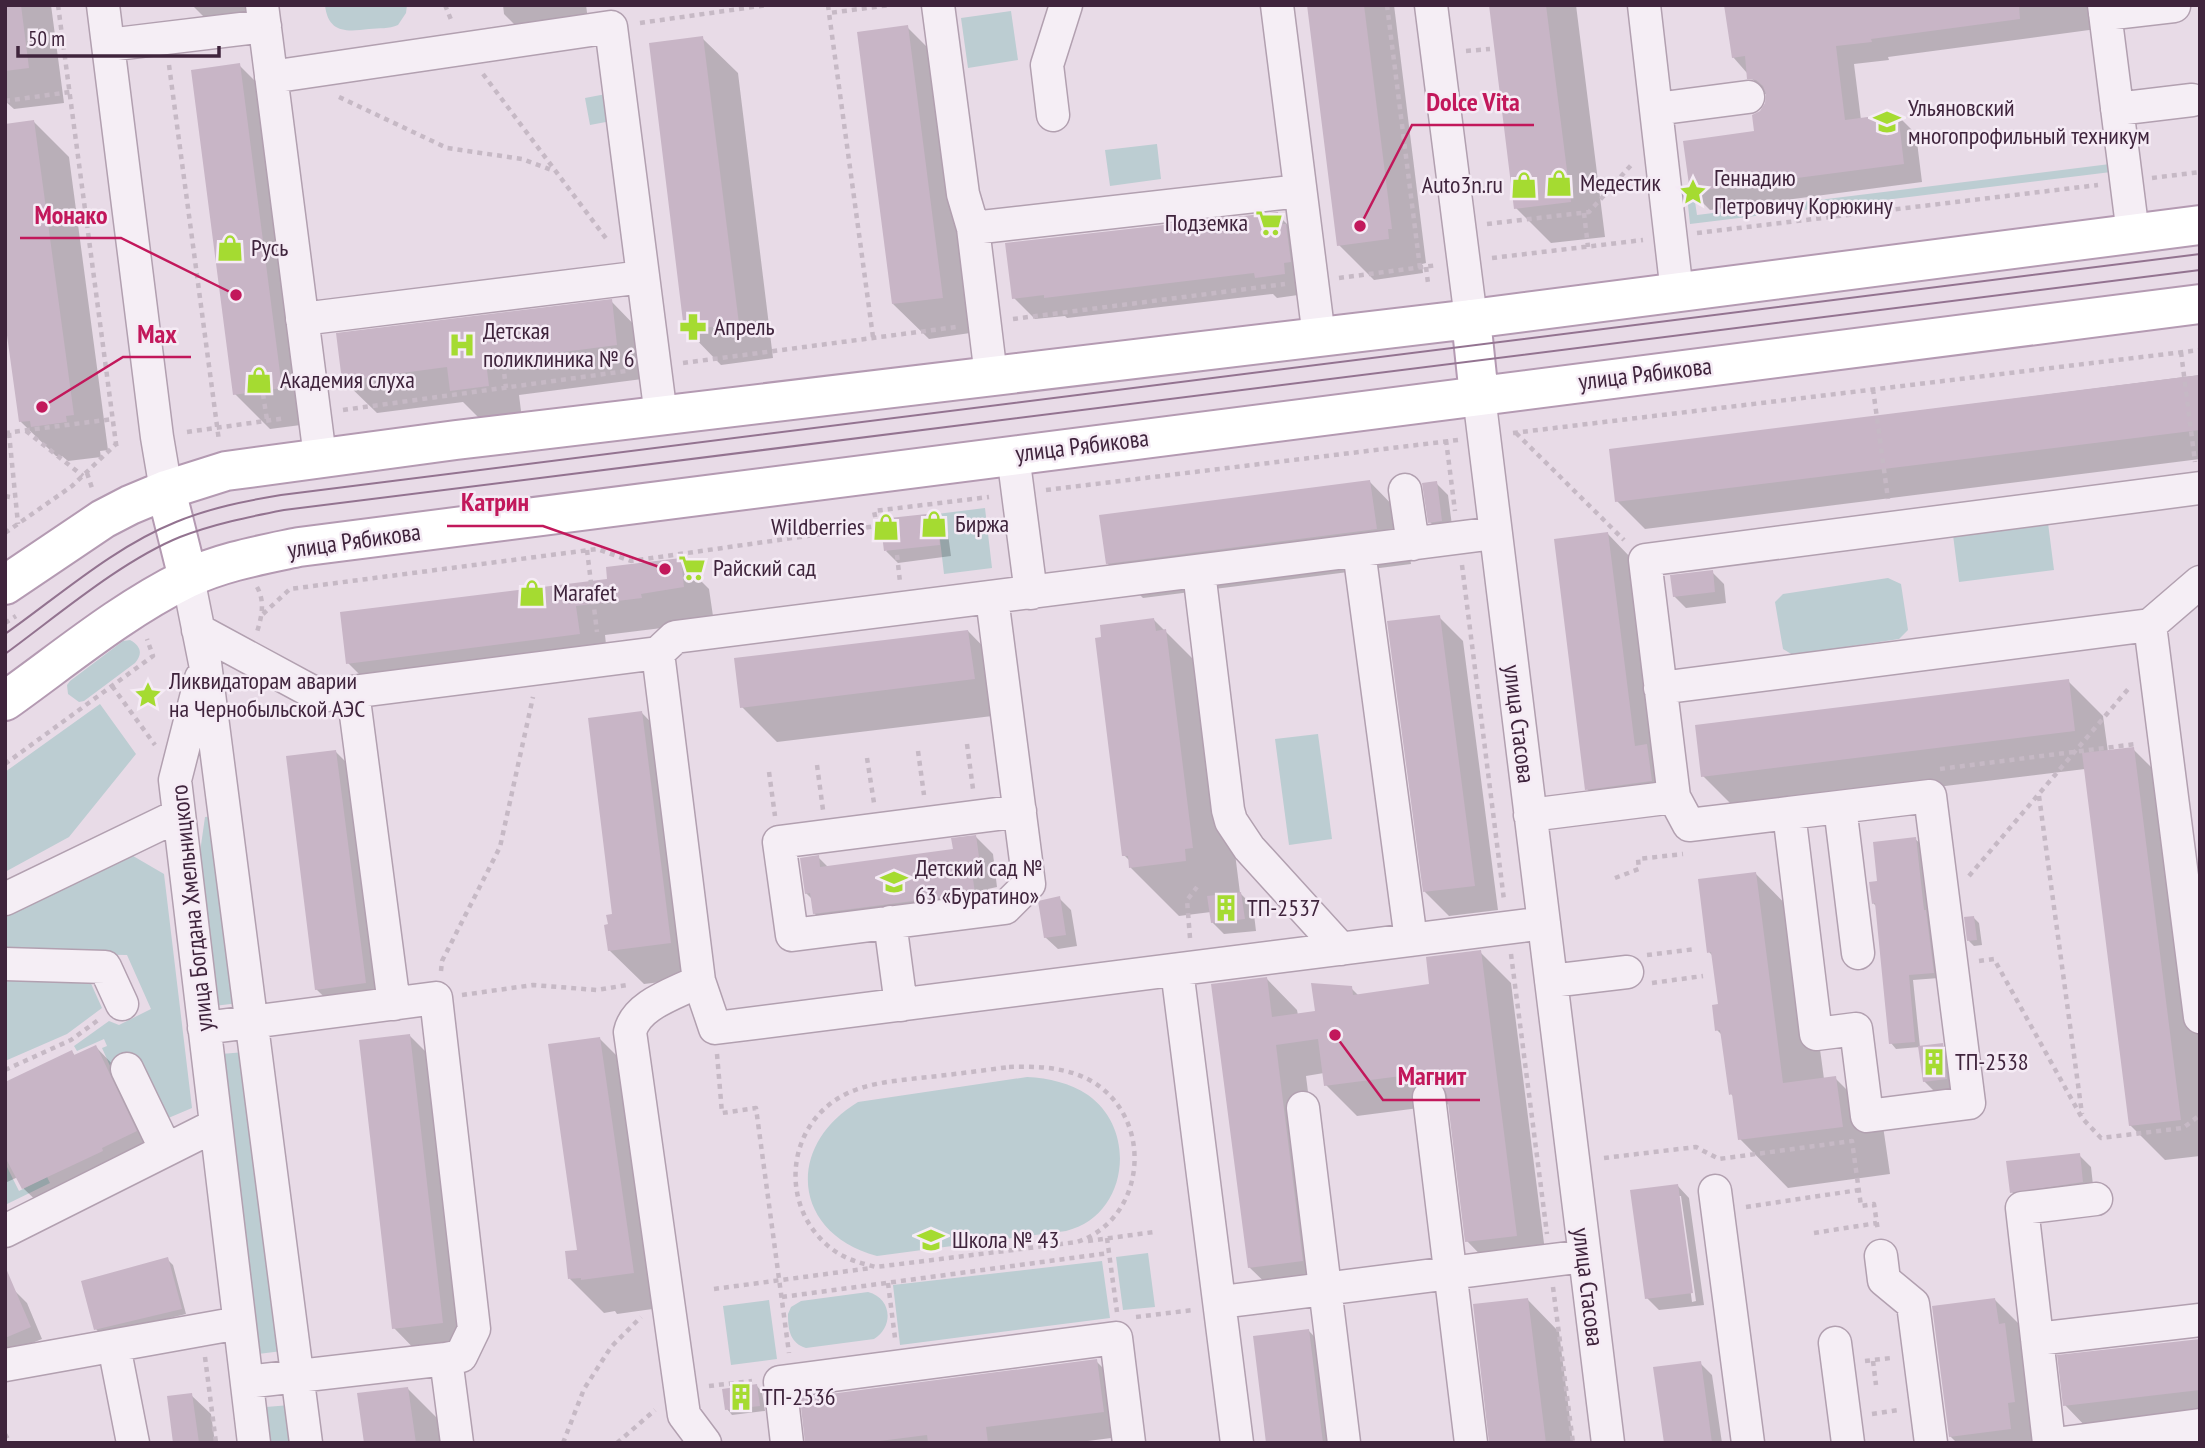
<svg xmlns="http://www.w3.org/2000/svg" width="2205" height="1448" font-family="'PT Sans Narrow',sans-serif">
<style>
.green{fill:#bccdd2}
.shadow{fill:#0003;fill-rule:evenodd}
.building{fill:#c8b5c6}
.lines{fill:none;stroke-linecap:round;stroke-linejoin:round}
.minor-casing{stroke:#b2a0b0;stroke-width:35}
.major-casing{stroke:#b49ab2;stroke-width:42}
.path{stroke:#c6b9c5;stroke-width:4.5;stroke-dasharray:5 5;stroke-linecap:butt}
.minor{stroke:#f5eef5;stroke-width:32}
.major{stroke:#fff;stroke-width:38}
.tram{stroke:#937390;stroke-width:2}
.labels{text-anchor:middle;stroke-width:5;stroke-linejoin:round;paint-order:stroke}
.poi-label{font-size:24px;fill:#3f243c;stroke:#f5ebf5;text-anchor:start}
.street-label{font-size:24px;fill:#3f243c;stroke:#f5ebf5}
.leader{fill:none;stroke:#c2185b;stroke-width:2.5}
.callout-dot{fill:#c2185b;stroke:#f5ebf5;stroke-width:2.5}
.callout-label{font-size:26px;text-anchor:middle;font-weight:bold;fill:#c2185b;stroke:#f5ebf5;stroke-width:5;stroke-linejoin:round;paint-order:stroke}
</style>
<rect width="100%" height="100%" fill="#e8dbe7"/>
<path class="green" d="M325 5H407L406 13 398 25C389 29 379 28 369 29 346 32 328 33 325 5Z
M1011 11 1018 60 968 68 961 18Z
M606 94 611 121 590 125 585 98Z
M1157 144 1161 179 1110 186 1105 150Z
M2110 164 2111 172 1690 224 1687 196 1694 195 1697 215Z
M985 508 992 568 944 574 937 514Z
M2048 523 2054 570 1959 582 1953 535Z
M1888 578 1901 584 1908 630 1899 639 1793 655 1783 649 1775 602 1783 594Z
M130 640C141 646 143 654 135 663L84 701 79 702 68 694 67 685 70 681 123 641Z
M100 704 136 754 69 837 5 872V772Z
M1318 734 1332 839 1289 845 1275 739Z
M215 816 239 1003 214 1006 197 873 205 817Z
M128 853 164 874 192 1108 166 1119 138 1056 111 1068 102 1048 107 1046 104 1039 77 1051 74 1046 109 1021 119 1025 151 1009 127 955 5 953V912Z
M5 969 89 979 102 1008 67 1034 5 1061Z
M245 1052 282 1351 258 1354 221 1054Z
M1027 1077C1049 1078 1070 1083 1088 1095 1139 1131 1127 1217 1066 1231L877 1256C792 1233 785 1146 858 1102Z
M5 1163 19 1191 47 1177 50 1183 5 1205Z
M1148 1253 1155 1307 1123 1310 1116 1257Z
M1102 1261 1110 1318 900 1345 893 1285Z
M868 1292C892 1298 894 1327 874 1339L806 1348C790 1343 788 1330 788 1314L791 1307 801 1301Z
M769 1300 777 1359 731 1365 723 1306Z
M290 1405 294 1443H270L266 1407Z"/>
<path class="shadow" d="M5 5H51L64 103 14 109 5 101Z
M192 5H261L262 17 210 23Z
M503 5H586L591 42 539 49 504 14Z
M1309 5H1394L1426 263 1422 264 1423 273 1374 280 1339 245Z
M1490 5H1576L1605 237 1551 243 1516 208Z
M1725 5H2107L2104 28 1888 57 1889 60 1854 64 1861 120 1897 115 1916 134 1922 182 1710 210 1691 191 1756 132 1768 97 1733 57Z
M907 27 942 62 977 332 929 339 893 304Z
M702 38 738 73 773 358 721 365 686 329ZM747 321 748 324 713 328V325Z
M239 65 274 100 316 423 270 429 235 394Z
M34 122 69 157 108 450 100 451 101 457 68 461 62 456H56L21 422Z
M1277 214 1298 235 1305 294 1277 298 1273 294 1067 318 1065 316 1035 319 1014 298Z
M611 301 644 335 650 378 519 395 522 419 485 424 463 402 377 413 343 380Z
M2200 375V459L1645 529 1617 501 1611 450Z
M1369 481 1404 517 1411 564 1143 598 1107 563Z
M1436 483 1448 495 1453 533 1442 534 1430 522Z
M935 515 947 527 951 556 898 563 886 551Z
M1608 534 1631 558 1675 804 1611 812 1587 789Z
M680 560 709 589 713 616 669 623 670 627 605 635 608 663 377 692 348 663Z
M1712 572 1724 584 1726 603 1686 608 1674 596Z
M1439 617 1463 641 1498 910 1449 916 1425 892Z
M1154 620 1213 679 1240 893 1253 906 1256 931 1224 934 1212 922 1211 912 1179 916 1131 868 1130 861 1124 855 1103 639Z
M968 631 1003 667 1009 714 777 742 742 707Z
M2068 681 2103 716 2108 752 2133 749 2168 784 2200 1032V1156L2165 1160 2130 1125 2085 769 1738 811 1703 776Z
M642 713 676 748 704 977 644 984 609 950V926L614 916Z
M336 752 371 787 400 1018 352 1024 316 989Z
M976 837 993 854 997 887 988 889 991 910 831 930 814 913 812 899 806 893 818 857 828 867 955 851Z
M1915 839 1921 844 1928 915 1931 918 1939 978 1913 980 1920 1047 1896 1049 1891 1043 1877 907 1873 903 1879 882Z
M1755 873 1803 922 1824 1079 1835 1078 1883 1126 1890 1174 1788 1188 1740 1139 1735 1098 1731 1094 1723 1036 1717 1030 1720 1005 1714 957 1709 952Z
M1059 898 1071 910 1077 946 1058 949 1045 937Z
M1973 917 1979 923 1982 945 1974 946 1969 941Z
M1480 952 1511 983 1547 1267 1498 1273 1467 1241 1450 1104 1357 1116 1326 1085 1324 1073 1306 1076 1333 1292 1281 1298 1249 1267 1266 978 1297 1010 1298 1015 1317 1013 1351 988 1359 996 1431 985Z
M410 1036 445 1071 478 1358 429 1364 394 1328Z
M600 1039 634 1073 667 1307 617 1314 615 1311 604 1313 570 1279 579 1251Z
M1942 1045 1954 1057 1959 1091 1936 1093 1924 1081Z
M96 1047 117 1069 157 1153 45 1209 23 1188 18 1177 5 1183V1084L72 1052 76 1057Z
M2079 1155 2091 1167 2094 1194 2024 1204 2012 1192Z
M1677 1185 1689 1198 1704 1305 1659 1310 1647 1298ZM1678 1196H1681L1696 1301 1692 1302Z
M167 1259 173 1265 186 1314 101 1335 96 1329Z
M15 1291 27 1303 42 1339 5 1354V1295Z
M1527 1299 1559 1332 1573 1443H1491Z
M1995 1300 2030 1335 2042 1443H1957L1950 1436Z
M1308 1330 1340 1363 1350 1443H1268Z
M2200 1340V1416L2089 1430 2065 1405Z
M1096 1361 1120 1385 1127 1436 1072 1443H807Z
M1700 1363 1712 1375 1722 1443H1666Z
M757 1386 762 1392 765 1411 732 1415 727 1409Z
M408 1389 443 1424 445 1443H366Z
M191 1395 211 1414 215 1443H175Z"/>
<path class="building" d="M5 5H21L29 68 5 71Z
M1307 5H1364L1392 229H1388L1389 239 1337 246Z
M1489 5H1546L1571 202 1514 209Z
M1724 5H2019L2020 19 1871 39 1872 42 1836 46 1845 120 1898 113 1904 164 1690 192 1683 141 1754 131 1752 115 1760 111 1765 103 1766 94 1763 86 1756 80 1747 79 1745 56 1732 58Z
M908 25 943 298 892 304 857 32Z
M703 36 739 324 684 330 649 43Z
M240 63 282 388 233 395 191 70Z
M34 120 74 415 66 416 67 422 31 427 30 421 19 422 5 321V124Z
M1278 212 1279 224H1286L1291 262 1284 263 1285 274 1255 278 1254 273 1044 298V295L1012 299 1005 243Z
M612 299 617 345 486 362 489 386 450 391 447 367 342 381 336 333Z
M2200 375V430L1615 502 1609 449Z
M1370 480 1377 529 1106 564 1099 515Z
M1437 481 1442 521 1428 523 1422 483Z
M936 513 940 545 884 551 880 519Z
M1608 532 1635 746 1647 744 1652 781 1585 790 1554 539Z
M681 558 684 587 641 594 642 598 576 606 580 634 346 664 340 612 607 579 606 567Z
M1713 570 1715 592 1673 597 1670 575Z
M1440 615 1475 886 1423 892 1387 621Z
M1154 618 1156 631 1166 629 1193 848 1185 849 1186 861 1129 868 1128 856H1122L1095 638 1101 637 1100 625Z
M968 630 975 679 740 708 734 658Z
M2069 679 2075 731 1701 777 1695 725Z
M642 711 671 943 608 951 604 925 608 924 606 915 612 914 588 718Z
M2134 747 2181 1120 2129 1126 2082 753Z
M336 750 366 983 315 990 286 756Z
M976 835 981 871 972 872 975 893 813 914 810 893 805 894 800 858 819 855 820 867 953 849 951 838Z
M1916 837 1924 910H1926L1934 973 1909 975 1915 1042 1889 1044 1875 903 1872 904 1869 882 1877 881 1873 842Z
M1756 872 1783 1083 1836 1076 1843 1127 1738 1140 1732 1094 1729 1095 1720 1030 1715 1031 1712 1005 1718 1004 1711 952 1707 953 1698 879Z
M1241 892 1245 919 1211 923 1207 896Z
M1060 896 1066 935 1044 938 1038 901Z
M1974 916 1977 940 1967 941 1964 917Z
M1481 950 1517 1236 1465 1242 1447 1095 1442 1084 1440 1071 1324 1086 1318 1039 1276 1045 1303 1261 1248 1268 1211 984 1267 977 1272 1017 1315 1011 1311 983 1352 986 1353 995 1429 984 1426 957Z
M410 1034 443 1323 392 1329 359 1040Z
M600 1037 634 1273 581 1280V1278L568 1279 565 1251 577 1250 548 1044Z
M1943 1043 1947 1079 1923 1082 1918 1046Z
M96 1045 137 1131 102 1148 103 1151 22 1189 5 1157V1082L72 1050 74 1055Z
M2080 1153 2083 1182 2010 1193 2006 1161Z
M1678 1184 1693 1293 1645 1299 1630 1190Z
M168 1257 182 1309 94 1330 81 1281Z
M5 1266 31 1327 5 1338Z
M1528 1298 1546 1443H1489L1473 1304Z
M1995 1298 1999 1324 2005 1323 2015 1402 2008 1403 2011 1429 1949 1437 1932 1306Z
M1309 1329 1323 1443H1266L1253 1336Z
M2200 1339V1390L2063 1406 2057 1355Z
M1097 1359 1104 1412 986 1427 988 1443H928L927 1435 864 1443H805L800 1398Z
M1701 1361 1712 1443H1664L1653 1367Z
M757 1384 760 1406 725 1410 722 1389Z
M408 1387 416 1443H364L357 1393Z
M192 1393 199 1443H173L167 1396Z"/>
<g class="lines">
<defs>
<path id="minor" d="M103 5 157 437 166 490
M262 5 320 457
M938 5 963 194 973 228 991 376
M1277 5 1319 337
M1431 5 1471 319
M1644 5 1677 293
M2104 5 2133 234
M2105 14 2174 6
M108 45 265 26
M271 77 611 27 661 416
M1656 109 1748 97
M2117 109 2192 100
M1053 115 1047 65 1066 5
M973 228 1300 191
M302 319 643 277
M1479 396 1608 1443
M1013 455 1031 593
M1405 490 1413 544
M1359 551 1411 940
M1199 572 1228 810 1231 821 1249 848 1341 949
M188 578 205 663 306 1443
M992 598C1004 693 1017 789 1029 884L1005 908 792 935 779 842 1020 811
M2150 625 2200 1017
M198 630 320 696 658 653 675 637 1495 533
M658 653 699 981 715 1028 1544 923
M201 678 175 780 254 1443
M1660 688 2150 625 2200 582
M353 692 394 1004
M1674 797 1689 825 1789 813 1816 1034 1856 1029 1867 1116 1969 1103 1930 796 1789 813
M1840 807 1858 953
M1530 815 1674 797 1645 560 2200 488
M5 899 179 815
M890 922 901 1005
M5 964 105 967 122 1004
M1177 970 1237 1443
M699 981C677 993 636 1004 630 1032L684 1415 705 1443
M1551 981 1627 972
M204 1028 436 998 474 1329 461 1356 446 1359 457 1443
M127 1069 166 1150
M1429 1097 1471 1443
M1303 1108 1344 1443
M1715 1191 1748 1443
M5 1231 216 1125
M1881 1256 1884 1280 1913 1304 1931 1443
M1221 1302 1585 1256
M2037 1339 2200 1320
M1835 1343 1848 1443
M114 1346 133 1443
M5 1365 239 1323
M247 1382 446 1359
M787 1443 780 1382 1116 1338 1129 1443
M2049 1443 2022 1208 2096 1199
M2063 1443 2200 1425"/>
<path id="major" d="M1471 319 1479 396
M166 490 188 578
M5 585 103 519 130 505 166 490 226 471 456 440 1471 319 2200 225
M5 701C64 659 121 611 186 579 221 562 261 555 299 547L2200 304"/>
</defs>
<use href="#minor" class="minor-casing"/>
<use href="#major" class="major-casing"/>
<path class="path" d="M58 5 116 444
M445 5 452 22
M828 5 829 13
M1387 5 1420 268
M640 23 767 5
M1466 51 1490 49
M169 65 219 441
M483 74 608 241
M339 97 447 148 522 159 554 171
M5 101 70 92
M2152 178 2200 172
M1584 213 1588 247
M1487 224 1589 212 1633 163
M1697 233 2098 185
M1492 258 1643 240
M1426 267 1428 283
M1339 278 1438 265
M1013 319 1285 284
M873 337 829 13 890 5
M2181 352 2195 462
M683 363 956 327
M503 364 506 388
M1873 389 1888 499
M263 394 267 420
M343 410 626 371
M26 431 83 476
M187 432 286 418
M5 433 113 419
M9 433 18 524
M1513 433 2200 350
M1516 433 1624 540
M1446 440 1455 511
M87 473 92 488
M1046 490 1458 440
M5 496 15 498
M5 533 72 486 116 444 123 443
M587 550 597 632
M897 555 900 582
M1462 565 1504 900
M257 587C265 601 262 616 257 632
M263 614 290 589 597 549 631 561 877 526 874 511 989 497
M5 623 16 616
M112 686 155 745
M967 744 973 789
M918 751 924 795
M867 758 874 803
M5 764 153 656 147 639
M817 765 823 810
M1940 769 2136 744
M769 772 775 816
M2039 796 2082 1114
M1969 876 2129 688
M1615 878 1639 869 1638 859 1683 854
M1190 938 1187 900 1197 887
M1511 954 1547 1234
M1647 955 1696 949
M1979 961 1994 959 2082 1118 2101 1138 2183 1128 2200 1115
M441 971 442 961 500 847 533 697
M1652 983 1703 976
M462 995 533 985 597 990 627 985
M717 1054 722 1113 756 1108 789 1353
M1009 1067C1037 1066 1068 1067 1093 1082 1155 1120 1146 1219 1077 1242L876 1267C860 1263 845 1259 832 1249 778 1208 785 1124 846 1094 868 1083 894 1081 919 1078 949 1075 979 1071 1009 1067Z
M5 1070 71 1040 101 1018
M1604 1158 1696 1147 1719 1159 1852 1141 1861 1206 1874 1204 1878 1231
M1746 1207 1859 1190
M1814 1233 1877 1223
M1107 1238 1117 1312
M1088 1241 1154 1232
M888 1283 895 1338
M1553 1287 1573 1443
M714 1289 871 1268
M782 1297 1109 1253
M1136 1317 1193 1310
M205 1357 216 1443
M1865 1361 1891 1358
M1873 1361 1876 1385
M709 1386 752 1381
M1872 1414 1898 1410
M5 1434 10 1443
M563 1443 584 1389 611 1347 641 1317
M617 1443 655 1410"/>
<use href="#minor" class="minor"/>
<use href="#major" class="major"/>
<path class="tram" d="M5 634C60 595 114 547 176 522 210 508 245 501 281 495L2200 254
M5 654C57 616 121 561 180 537 214 524 248 517 284 510L2200 270"/>
</g>
<defs>
<symbol id="university-bare" viewBox="-9 -9 18 18"><path d="M0-5L7-2L0 1L-7-2ZM-4 1L0 2.5L4 1V4Q0 6-4 4Z" fill="#a5db31" stroke="#f5ebf5" stroke-width="2.5" paint-order="stroke"/></symbol>
<symbol id="shop-bare" viewBox="-9 -9 18 18"><path d="M-5-2.5h2.3a2.7 3.5 0 0 1 5.4 0H5L5.5 6h-11ZM-1.5-2.5h3a1.5 2.3 0 0 0-3 0Z" fill="#a5db31" stroke="#f5ebf5" stroke-width="2.5" paint-order="stroke"/></symbol>
<symbol id="sight-bare" viewBox="-9 -9 18 18"><path d="M0-6L1.8-2.2L6-1.7L2.9 1.2L3.7 5.4L0 3.3L-3.7 5.4L-2.9 1.2L-6-1.7L-1.8-2.2Z" fill="#a5db31" stroke="#f5ebf5" stroke-width="2.5" paint-order="stroke"/></symbol>
<symbol id="supermarket-bare" viewBox="-9 -9 18 18"><path d="M-6-5.5h2.5l.6 2H6L4.5 2H-2.5L-4.4-4H-6ZM-1.5 3.2a1.3 1.3 0 1 0 .1 0ZM3 3.2a1.3 1.3 0 1 0 .1 0Z" fill="#a5db31" stroke="#f5ebf5" stroke-width="2.5" paint-order="stroke"/></symbol>
<symbol id="pharmacy-bare" viewBox="-9 -9 18 18"><path d="M-2-6h4v4h4v4h-4v4h-4v-4h-4v-4h4Z" fill="#a5db31" stroke="#f5ebf5" stroke-width="2.5" paint-order="stroke"/></symbol>
<symbol id="hospital-bare" viewBox="-9 -9 18 18"><path d="M-5-5h3v3.5h4V-5h3V5h-3V1.5h-4V5h-3Z" fill="#a5db31" stroke="#f5ebf5" stroke-width="2.5" paint-order="stroke"/></symbol>
<symbol id="school-bare" viewBox="-9 -9 18 18"><path d="M0-5L7-2L0 1L-7-2ZM-4 1L0 2.5L4 1V4Q0 6-4 4Z" fill="#a5db31" stroke="#f5ebf5" stroke-width="2.5" paint-order="stroke"/></symbol>
<symbol id="building-bare" viewBox="-9 -9 18 18"><path d="M-4-6H4V6H1V3H-1V6H-4ZM-2.5-4.3h1.7v1.8h-1.7ZM.8-4.3h1.7v1.8H.8ZM-2.5-1h1.7V.8h-1.7ZM.8-1h1.7V.8H.8Z" fill="#a5db31" stroke="#f5ebf5" stroke-width="2.5" paint-order="stroke"/></symbol>
</defs>
<g fill-rule="evenodd">
<use href="#university-bare" x="1868" y="103" width="38" height="38"/>
<use href="#shop-bare" x="1540" y="164" width="38" height="38"/>
<use href="#shop-bare" x="1505" y="166" width="38" height="38"/>
<use href="#sight-bare" x="1674" y="173" width="38" height="38"/>
<use href="#supermarket-bare" x="1250" y="204" width="38" height="38"/>
<use href="#shop-bare" x="211" y="229" width="38" height="38"/>
<use href="#pharmacy-bare" x="674" y="308" width="38" height="38"/>
<use href="#hospital-bare" x="443" y="326" width="38" height="38"/>
<use href="#shop-bare" x="240" y="361" width="38" height="38"/>
<use href="#shop-bare" x="915" y="505" width="38" height="38"/>
<use href="#shop-bare" x="867" y="508" width="38" height="38"/>
<use href="#supermarket-bare" x="673" y="549" width="38" height="38"/>
<use href="#shop-bare" x="513" y="574" width="38" height="38"/>
<use href="#sight-bare" x="129" y="676" width="38" height="38"/>
<use href="#school-bare" x="875" y="863" width="38" height="38"/>
<use href="#building-bare" x="1207" y="889" width="38" height="38"/>
<use href="#building-bare" x="1915" y="1043" width="38" height="38"/>
<use href="#school-bare" x="912" y="1221" width="38" height="38"/>
<use href="#building-bare" x="722" y="1378" width="38" height="38"/>
</g>
<g class="labels">
<g class="poi-label">
<text x="1908" y="116">Ульяновский<tspan x="1908" dy="28">многопрофильный техникум</tspan></text>
<text x="1714" y="186">Геннадию<tspan x="1714" dy="28">Петровичу Корюкину</tspan></text>
<text x="1580" y="191">Медестик</text>
<text x="1503" y="193" text-anchor="end">Auto3n.ru</text>
<text x="1248" y="231" text-anchor="end">Подземка</text>
<text x="251" y="256">Русь</text>
<text x="714" y="335">Апрель</text>
<text x="483" y="339">Детская<tspan x="483" dy="28">поликлиника № 6</tspan></text>
<text x="280" y="388">Академия слуха</text>
<text x="955" y="532">Биржа</text>
<text x="865" y="535" text-anchor="end">Wildberries</text>
<text x="713" y="576">Райский сад</text>
<text x="553" y="601">Marafet</text>
<text x="169" y="689">Ликвидаторам аварии<tspan x="169" dy="28">на Чернобыльской АЭС</tspan></text>
<text x="915" y="876">Детский сад №<tspan x="915" dy="28">63 «Буратино»</tspan></text>
<text x="1247" y="916">ТП-2537</text>
<text x="1955" y="1070">ТП-2538</text>
<text x="952" y="1248">Школа № 43</text>
<text x="762" y="1405">ТП-2536</text>
</g>
<g class="street-label">
<text transform="translate(1645 374) rotate(-7)" y="8">улица Рябикова</text>
<text transform="translate(1082 446) rotate(-7)" y="8">улица Рябикова</text>
<text transform="translate(354 541) rotate(-8)" y="8">улица Рябикова</text>
<text transform="translate(1519 724) rotate(83)" y="8">улица Стасова</text>
<text transform="translate(192 908) rotate(-96)" y="8">улица Богдана Хмельницкого</text>
<text transform="translate(1588 1287) rotate(83)" y="8">улица Стасова</text>
</g>
</g>
<path class="leader" d="M1360 226L1412 125H1534M236 295L121 238H20M42 407L123 357H191M665 569L543 526H447M1335 1035L1383 1100H1480"/>
<g class="callout-dot">
<circle cx="1360" cy="226" r="7"/>
<circle cx="236" cy="295" r="7"/>
<circle cx="42" cy="407" r="7"/>
<circle cx="665" cy="569" r="7"/>
<circle cx="1335" cy="1035" r="7"/>
</g>
<g class="callout-label">
<text x="1473" y="111">Dolce Vita</text>
<text x="71" y="224">Монако</text>
<text x="157" y="343">Max</text>
<text x="495" y="511">Катрин</text>
<text x="1432" y="1085">Магнит</text>
</g>
<rect width="2205" height="1448" fill="none" stroke="#3f243c" stroke-width="14"/>
<path d="M18 46v10h201v-10" fill="none" stroke="#3f243c" stroke-width="3.5"/>
<text x="28" y="46" font-size="21" fill="#3f243c" stroke="#f5ebf5" stroke-width="5" paint-order="stroke">50 m</text>
</svg>
